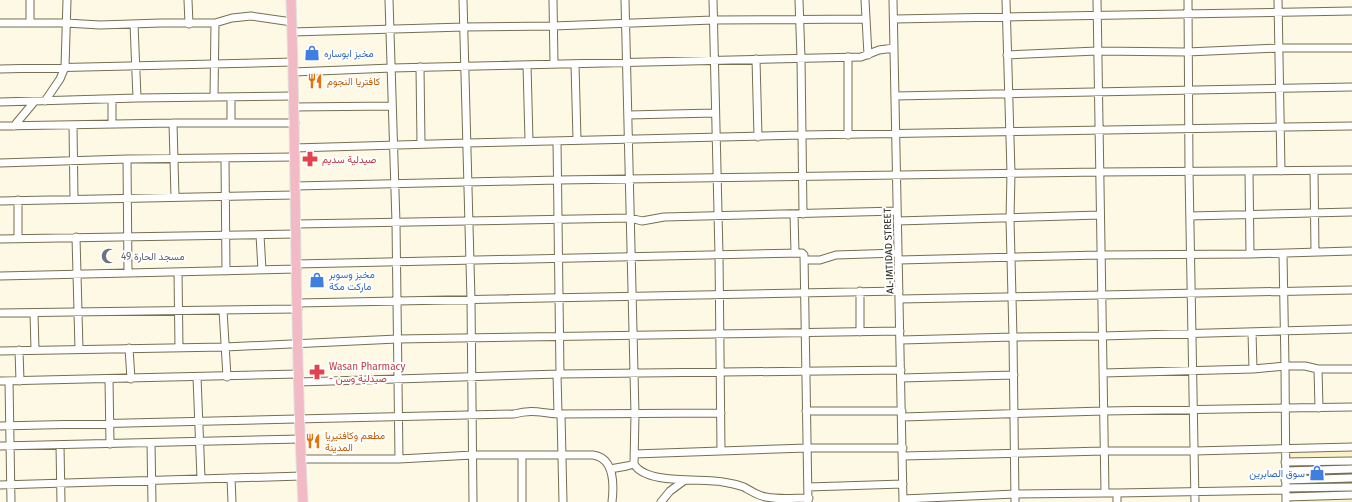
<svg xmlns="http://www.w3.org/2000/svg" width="1352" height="502" font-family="'Fira Sans',Vazirmatn,sans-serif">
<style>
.built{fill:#fbf1c8}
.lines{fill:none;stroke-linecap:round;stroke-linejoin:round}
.minor-casing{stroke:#766f51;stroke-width:9}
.major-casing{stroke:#e1e0df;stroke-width:11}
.minor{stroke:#fff;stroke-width:7}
.major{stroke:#f2bac5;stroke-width:9}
.labels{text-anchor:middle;stroke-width:4;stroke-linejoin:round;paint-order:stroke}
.shop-label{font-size:10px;fill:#366cbe;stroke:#fff;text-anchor:start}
.food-label{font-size:10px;fill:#c56008;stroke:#fff;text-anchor:start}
.health-label{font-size:10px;fill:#be3a42;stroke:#fff;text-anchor:start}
.street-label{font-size:10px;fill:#272518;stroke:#fff}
.worship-label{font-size:10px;fill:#5b616d;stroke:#fff;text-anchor:start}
</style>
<rect width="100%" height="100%" fill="#fef9e5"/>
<path class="built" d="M1352 443V502H1282L1281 444Z"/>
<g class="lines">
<defs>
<path id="minor" d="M30 0V23
M188 0 189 24
M389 0 396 223 399 459
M463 0 471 300 473 502
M553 0 554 64
M625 0 635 414 634 464C646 485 701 478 723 482 730 483 738 485 744 487 751 491 758 496 766 497 780 500 795 498 809 498
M713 0 719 255 721 451
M799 0 801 58 803 214
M865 0 868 55
M893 0 903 502
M1006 0 1011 173 1010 219 1013 337 1102 336 1352 329
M1097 0 1105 493H1117V502
M1188 0 1189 172 1195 502
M1278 0 1281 171
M894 19 1352 11
M0 23H66L100 25 161 23H215L232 18 251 16 292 22
M134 24 137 98
M292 32 464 27 553 26 713 20 866 19
M1007 55 1097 51 1187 52 1279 48H1352
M848 57V135
M756 59 758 137
M575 64 577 140
M527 65 529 141
M420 67 421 144
M0 69 293 62
M293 72 392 68 861 57 879 50 894 48
M895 96 1352 87
M214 97 215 23
M231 97V123
M45 101 60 79 65 67 67 0
M0 102 137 98 294 96
M294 107 392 106
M628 115 715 113
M173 123 175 197
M112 124V99
M73 125 74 199
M0 126 173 123H295
M14 126 34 102
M557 141 560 374
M294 148 467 143 802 135 1352 126
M225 158 226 271
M127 159 128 273
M0 163 127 159 294 157
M1249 171 1250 254
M1314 171 1315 252
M295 186 558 180 1100 172 1352 170
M18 200V238
M0 201 295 195
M794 214 795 253
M1190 216 1352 212
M897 221 1100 215
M297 224 630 218 642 221 664 217 897 211
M260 235 262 270
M76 237 79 349
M0 239 296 234
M804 260H820L836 255 898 253
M899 260 1101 255 1250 254 1352 251
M296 264 802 253 804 255 808 502
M178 272 179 348
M0 276 297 269
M860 291V332
M900 299 1352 290
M298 303 899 291
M223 310 227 377
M0 313 298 309
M34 313 35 350
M1252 332 1253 369
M901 340 1013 337 1015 502
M129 348 131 379
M19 350 20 381
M0 351 225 347 397 339 900 331
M1318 369 1319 408
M1103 373 1253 369 1285 366 1283 254
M557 374 558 414
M197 377 201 478
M901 378 1014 375
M109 379 110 444
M0 381 299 374
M9 381 11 502
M299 382 560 374 901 370
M806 411H902
M561 414 563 502
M902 417 1104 411 1352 407
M0 426 514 414C534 409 540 413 558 414L721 413
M151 443 152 502
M60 445 61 502
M0 446 301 439
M634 454 807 448H903
M903 456 1104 451H1194L1352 447
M301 459H399L473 455H593C615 458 614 485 612 502
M1285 462 1352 461
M610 469 627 466 634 464
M1285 471 1352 469
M231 478 232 502
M1285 480 1352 478
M0 485 302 476
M808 487 903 484
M1285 488 1352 487
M1117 493 1285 490
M1286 497 1352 495
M903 499 1015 494 1105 493
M522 502V455
M661 502 670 491 685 480
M1286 502 1285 366H1305L1318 369H1352"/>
<path id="major" d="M291 0C297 167 294 335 303 502"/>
</defs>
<use href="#minor" class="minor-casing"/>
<use href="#major" class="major-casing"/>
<use href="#minor" class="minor"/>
<use href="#major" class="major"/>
</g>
<defs>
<symbol id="shop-bare" viewBox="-9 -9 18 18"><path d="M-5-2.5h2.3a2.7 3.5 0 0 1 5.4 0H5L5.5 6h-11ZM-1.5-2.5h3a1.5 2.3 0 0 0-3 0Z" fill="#3f7fe0" stroke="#fff" stroke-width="2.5" paint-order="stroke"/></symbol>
<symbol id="restaurant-bare" viewBox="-9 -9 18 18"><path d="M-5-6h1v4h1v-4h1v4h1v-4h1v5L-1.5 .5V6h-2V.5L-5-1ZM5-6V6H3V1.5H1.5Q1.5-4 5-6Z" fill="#e8710a" stroke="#fff" stroke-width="2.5" paint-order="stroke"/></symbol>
<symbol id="pharmacy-bare" viewBox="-9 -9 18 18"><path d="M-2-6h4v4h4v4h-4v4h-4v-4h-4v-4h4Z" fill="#e0444e" stroke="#fff" stroke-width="2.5" paint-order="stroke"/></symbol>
<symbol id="mosque-bare" viewBox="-9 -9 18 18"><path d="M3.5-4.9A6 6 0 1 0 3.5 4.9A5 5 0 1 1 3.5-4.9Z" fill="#6b7280" stroke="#fff" stroke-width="2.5" paint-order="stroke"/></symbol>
</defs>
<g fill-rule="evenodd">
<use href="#shop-bare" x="301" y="42" width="22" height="22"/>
<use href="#restaurant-bare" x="304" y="70" width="22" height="22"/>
<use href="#pharmacy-bare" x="299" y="148" width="22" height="22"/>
<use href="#mosque-bare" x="98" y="245" width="22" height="22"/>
<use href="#shop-bare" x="306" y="269" width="22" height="22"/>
<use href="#pharmacy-bare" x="306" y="361" width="22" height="22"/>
<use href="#restaurant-bare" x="302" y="430" width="22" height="22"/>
<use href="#shop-bare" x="1306" y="462" width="22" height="22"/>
</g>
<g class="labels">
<g class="shop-label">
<text x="324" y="57">مخبز ابوساره</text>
<text x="329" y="278">مخبز وسوبر<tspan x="329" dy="12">ماركت مكة</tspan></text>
<text x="1305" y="477" text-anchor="end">سوق الصابرين</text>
</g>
<g class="food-label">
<text x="327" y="85">كافتريا النجوم</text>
<text x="325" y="439">مطعم وكافتيريا<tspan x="325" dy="12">المدينة</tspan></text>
</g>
<g class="health-label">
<text x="322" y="163">صيدلية سديم</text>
<text x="329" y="370">Wasan Pharmacy<tspan x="329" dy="12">- صيدلية وسن</tspan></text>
</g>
<g class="street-label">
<text transform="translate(888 251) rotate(-92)" y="4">AL-IMTIDAD STREET</text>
</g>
<g class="worship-label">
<text x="121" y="260">مسجد الحارة 49</text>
</g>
</g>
</svg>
